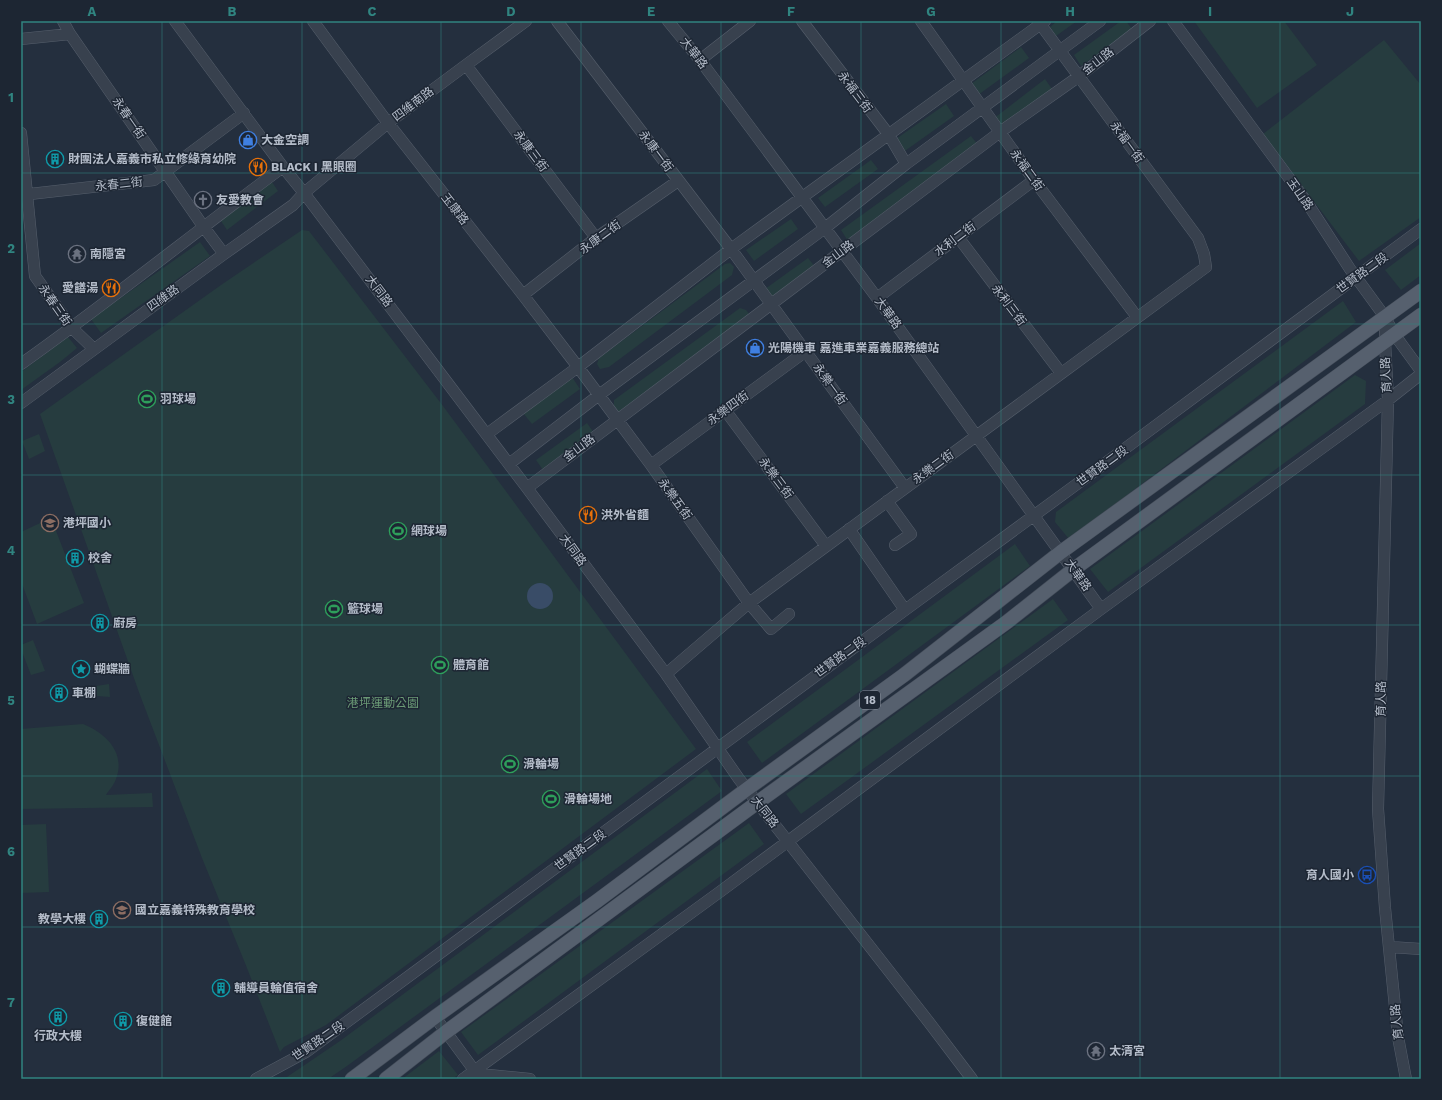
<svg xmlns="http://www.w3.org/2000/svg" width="1442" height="1100" font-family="'Work Sans','Noto Sans TC',sans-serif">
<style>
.green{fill:#263c3f}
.water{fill:#394c67}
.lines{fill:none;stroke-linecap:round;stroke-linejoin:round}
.minor-casing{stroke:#565f6c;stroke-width:12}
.major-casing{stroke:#414a57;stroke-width:15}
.minor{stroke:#38414e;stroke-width:11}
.major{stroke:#56606e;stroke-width:14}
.grid{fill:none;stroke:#308480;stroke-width:1;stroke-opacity:0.55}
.labels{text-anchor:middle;stroke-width:3;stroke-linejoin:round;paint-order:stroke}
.shield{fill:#1d2633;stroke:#878f9c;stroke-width:1}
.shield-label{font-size:11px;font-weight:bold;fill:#b4bcc9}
.street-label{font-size:12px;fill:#b4bcc9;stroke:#1d2633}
.poi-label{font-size:12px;font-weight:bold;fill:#b4bcc9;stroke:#1d2633;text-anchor:start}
.park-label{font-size:12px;fill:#6b9a76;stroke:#1d2633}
.neatline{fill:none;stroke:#308480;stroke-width:1.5}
.grid-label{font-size:13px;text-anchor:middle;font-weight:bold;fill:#308480}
</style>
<rect width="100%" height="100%" fill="#242f3e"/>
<path class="green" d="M1057 21H1077L1056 36 1050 27Z
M1121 21H1126L1132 29 1081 66 1074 55Z
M1194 21H1284L1317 65 1257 108Z
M1384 40 1421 85V217L1359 261 1263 134Z
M1021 47 1029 58 978 95 971 84Z
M1045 79 1052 89 999 128 993 119Z
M946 104 954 116 902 153 893 141Z
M971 136 978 145 848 241 841 230Z
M871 160 878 169 825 207 818 198Z
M270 179 278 191 227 230 219 218Z
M791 219 798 229 754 261 746 250Z
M302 230 309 231 443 406 696 749 326 1025 284 1047 280 1052 245 963 202 858 140 695 40 414 221 285Z
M200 242 210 256 101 333 91 319Z
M1421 243V275L1401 290 1385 270Z
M808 258 816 268 772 299 765 289Z
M730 263 734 267 732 275 609 367 600 369 597 364 599 358 725 264Z
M1343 301 1356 322 1069 539 1055 522 1056 512Z
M740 308 746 310 750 315 624 410 618 412 614 408V400Z
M68 337 77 348 60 362 21 390V372Z
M1355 375 1366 381 1365 404 1108 592 1090 569Z
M572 377 580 389 532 424 523 413Z
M587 423 594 433 543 470 536 460Z
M39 434 45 451 29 459 22 441Z
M51 518 84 603 37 624 21 581V532Z
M1015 544 1030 566 762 763 747 742Z
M1053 599 1068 620 801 814 786 794Z
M33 640 45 671 31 675 21 649V645Z
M109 684 110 697 97 696 96 686Z
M83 724C106 733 126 753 116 779 114 785 109 790 106 795L152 793 153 807 21 809V729Z
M707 769 722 791 347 1066 328 1079H284L340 1041Z
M749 823 764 844 478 1055 461 1032Z
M46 824 49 892 21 893V825Z
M439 1051 458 1075 452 1079H402Z"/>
<path class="water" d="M527 596a13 13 0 1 1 26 0a13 13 0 1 1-26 0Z"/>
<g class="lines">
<defs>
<path id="minor" d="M63 21 70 34 203 226 224 254
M175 21 283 167 304 193 527 488 666 674 739 779 928 1021 972 1079
M313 21 388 123 523 295 578 367 651 465 749 603 771 629 789 614
M557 21 731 249 905 488
M668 21 700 60 877 298 1101 609
M802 21 889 135 906 164
M921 21 1034 180 1137 317
M1173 21 1306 201 1350 269 1385 317 1394 334 1421 371
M21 39 70 34
M700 60 750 21
M466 65 596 238
M21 133 35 276 72 328 94 349
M21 195 154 180 244 113
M958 237 1061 373
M523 295 596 238 678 181
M877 298 1034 180
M1385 317V341L1388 400 1378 809 1385 908 1398 1037 1406 1079
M21 364C110 301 195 232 283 167
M21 403 224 254 293 205 304 193 388 123 466 65 526 21
M725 410 826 546
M487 434 578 367 731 249 1045 21
M509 464 599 395 825 228 906 164 1100 21
M651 465 806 351
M527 488 1000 132 1078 77 1150 21
M887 501 911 534 895 545
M849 529 905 610
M666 674 749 603 1206 267 1204 254 1198 238 1038 21
M1390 947 1421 949
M435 1017 474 1070 479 1074 530 1079
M256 1079 306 1052 905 610 1092 473 1421 229
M463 1079 721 891 1101 609 1388 400 1421 374"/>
<path id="major" d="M352 1079 435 1017 597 901 747 789 904 675 1061 552 1421 291
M386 1079 446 1032 758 802 1007 622 1074 569 1421 315"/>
</defs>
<use href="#minor" class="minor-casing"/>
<use href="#major" class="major-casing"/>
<use href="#minor" class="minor"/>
<use href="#major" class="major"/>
</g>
<path class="grid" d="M162 21V1079M302 21V1079M441 21V1079M581 21V1079M721 21V1079M861 21V1079M1001 21V1079M1140 21V1079M1280 21V1079M21 173H1421M21 324H1421M21 475H1421M21 625H1421M21 776H1421M21 927H1421"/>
<defs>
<symbol id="shop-ring" viewBox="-11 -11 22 22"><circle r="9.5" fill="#1d2633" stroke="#3f7fe0" stroke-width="1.5"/><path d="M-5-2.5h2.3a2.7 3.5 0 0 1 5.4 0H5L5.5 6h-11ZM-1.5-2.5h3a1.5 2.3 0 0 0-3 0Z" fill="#3f7fe0"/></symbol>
<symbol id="building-ring" viewBox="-11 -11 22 22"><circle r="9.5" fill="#1d2633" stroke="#0f9aa8" stroke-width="1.5"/><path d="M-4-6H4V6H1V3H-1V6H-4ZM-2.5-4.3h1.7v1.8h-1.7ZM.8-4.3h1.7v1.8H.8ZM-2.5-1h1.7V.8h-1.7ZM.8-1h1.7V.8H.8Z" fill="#0f9aa8"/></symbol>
<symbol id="restaurant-ring" viewBox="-11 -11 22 22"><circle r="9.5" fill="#1d2633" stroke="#e8710a" stroke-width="1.5"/><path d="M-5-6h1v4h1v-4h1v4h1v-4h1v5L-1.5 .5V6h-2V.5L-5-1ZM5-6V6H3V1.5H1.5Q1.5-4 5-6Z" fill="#e8710a"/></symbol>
<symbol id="church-ring" viewBox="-11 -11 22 22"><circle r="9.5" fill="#1d2633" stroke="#6b7280" stroke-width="1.5"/><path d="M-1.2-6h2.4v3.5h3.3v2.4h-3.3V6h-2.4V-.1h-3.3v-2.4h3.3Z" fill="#6b7280"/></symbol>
<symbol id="temple-ring" viewBox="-11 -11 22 22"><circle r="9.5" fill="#1d2633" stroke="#6b7280" stroke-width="1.5"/><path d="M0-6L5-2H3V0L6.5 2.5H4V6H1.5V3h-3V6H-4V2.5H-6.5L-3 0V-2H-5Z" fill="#6b7280"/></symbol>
<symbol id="stadium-ring" viewBox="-11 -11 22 22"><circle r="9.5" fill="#1d2633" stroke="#2e9e5b" stroke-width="1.5"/><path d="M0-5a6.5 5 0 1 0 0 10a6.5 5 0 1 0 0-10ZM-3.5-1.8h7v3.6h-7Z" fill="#2e9e5b"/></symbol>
<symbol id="school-ring" viewBox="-11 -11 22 22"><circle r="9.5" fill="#1d2633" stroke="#8d6e63" stroke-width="1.5"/><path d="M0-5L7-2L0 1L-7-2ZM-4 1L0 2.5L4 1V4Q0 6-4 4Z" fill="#8d6e63"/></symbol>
<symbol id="sight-ring" viewBox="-11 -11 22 22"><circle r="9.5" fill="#1d2633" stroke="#0f9aa8" stroke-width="1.5"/><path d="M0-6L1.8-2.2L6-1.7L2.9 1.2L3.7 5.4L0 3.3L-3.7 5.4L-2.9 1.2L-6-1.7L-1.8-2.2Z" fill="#0f9aa8"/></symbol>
<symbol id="bus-ring" viewBox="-11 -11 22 22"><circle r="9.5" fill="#1d2633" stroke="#1a4fb4" stroke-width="1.5"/><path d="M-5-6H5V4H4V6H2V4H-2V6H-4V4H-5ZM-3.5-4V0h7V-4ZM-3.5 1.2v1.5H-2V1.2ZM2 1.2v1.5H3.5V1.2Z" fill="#1a4fb4"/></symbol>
</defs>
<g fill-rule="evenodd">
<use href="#shop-ring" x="238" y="130" width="20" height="20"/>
<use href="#building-ring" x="45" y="149" width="20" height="20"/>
<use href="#restaurant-ring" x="248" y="157" width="20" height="20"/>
<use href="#church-ring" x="193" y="190" width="20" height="20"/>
<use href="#temple-ring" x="67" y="244" width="20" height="20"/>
<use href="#restaurant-ring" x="101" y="278" width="20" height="20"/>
<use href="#shop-ring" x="745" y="338" width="20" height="20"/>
<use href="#stadium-ring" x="137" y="389" width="20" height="20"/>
<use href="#restaurant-ring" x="578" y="505" width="20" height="20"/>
<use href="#school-ring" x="40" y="513" width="20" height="20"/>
<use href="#stadium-ring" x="388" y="521" width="20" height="20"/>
<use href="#building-ring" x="65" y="548" width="20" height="20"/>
<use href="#stadium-ring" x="324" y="599" width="20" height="20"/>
<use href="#building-ring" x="90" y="613" width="20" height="20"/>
<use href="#stadium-ring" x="430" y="655" width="20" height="20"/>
<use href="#sight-ring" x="71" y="659" width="20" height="20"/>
<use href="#building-ring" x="49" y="683" width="20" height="20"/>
<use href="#stadium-ring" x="500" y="754" width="20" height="20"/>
<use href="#stadium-ring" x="541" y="789" width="20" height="20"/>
<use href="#bus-ring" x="1357" y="865" width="20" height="20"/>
<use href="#school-ring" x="112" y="900" width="20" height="20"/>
<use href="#building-ring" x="89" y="909" width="20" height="20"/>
<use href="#building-ring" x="211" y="978" width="20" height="20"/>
<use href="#building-ring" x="48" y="1007" width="20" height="20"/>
<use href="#building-ring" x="113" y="1011" width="20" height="20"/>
<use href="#temple-ring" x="1086" y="1041" width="20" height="20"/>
</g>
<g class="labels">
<rect class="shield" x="860" y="691" width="20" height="18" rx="3"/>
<g class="shield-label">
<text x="870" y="704">18</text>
</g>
<g class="street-label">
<text transform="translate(694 53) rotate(52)" y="4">大華路</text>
<text transform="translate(1098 61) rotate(-38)" y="4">金山路</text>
<text transform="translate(855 92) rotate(53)" y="4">永福三街</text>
<text transform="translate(413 104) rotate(-37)" y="4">四維南路</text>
<text transform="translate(129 118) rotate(55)" y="4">永春一街</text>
<text transform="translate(1127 142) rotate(54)" y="4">永福一街</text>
<text transform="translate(531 151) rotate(53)" y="4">永康三街</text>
<text transform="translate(656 151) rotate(53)" y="4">永康一街</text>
<text transform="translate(1027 170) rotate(54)" y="4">永福二街</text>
<text transform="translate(119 184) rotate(-6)" y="4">永春二街</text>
<text transform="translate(1300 194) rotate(55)" y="4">玉山路</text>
<text transform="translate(455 209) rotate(52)" y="4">玉康路</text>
<text transform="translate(600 237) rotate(-36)" y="4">永康二街</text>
<text transform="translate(955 239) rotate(-37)" y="4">水利二街</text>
<text transform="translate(838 254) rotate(-37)" y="4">金山路</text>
<text transform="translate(1362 273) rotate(-36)" y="4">世賢路二段</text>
<text transform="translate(379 291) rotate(53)" y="4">大同路</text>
<text transform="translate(163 298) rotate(-36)" y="4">四維路</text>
<text transform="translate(55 305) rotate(55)" y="4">永春三街</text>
<text transform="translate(1009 305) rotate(53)" y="4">永利三街</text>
<text transform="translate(888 313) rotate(54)" y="4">大華路</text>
<text transform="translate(1386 375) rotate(-93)" y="4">育人路</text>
<text transform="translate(830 384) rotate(54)" y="4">永樂一街</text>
<text transform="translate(728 408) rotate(-36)" y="4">永樂四街</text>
<text transform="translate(579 448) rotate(-37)" y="4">金山路</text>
<text transform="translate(1102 466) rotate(-36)" y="4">世賢路二段</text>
<text transform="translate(933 467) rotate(-36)" y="4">永樂二街</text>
<text transform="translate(776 478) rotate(53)" y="4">永樂三街</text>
<text transform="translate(675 499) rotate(54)" y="4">永樂五街</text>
<text transform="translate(573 550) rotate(54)" y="4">大同路</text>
<text transform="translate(1078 575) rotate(55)" y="4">大華路</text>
<text transform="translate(840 657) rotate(-36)" y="4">世賢路二段</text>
<text transform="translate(1381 699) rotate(-89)" y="4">育人路</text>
<text transform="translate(765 812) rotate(52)" y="4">大同路</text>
<text transform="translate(580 850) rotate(-36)" y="4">世賢路二段</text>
<text transform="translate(1397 1022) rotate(-96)" y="4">育人路</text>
<text transform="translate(318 1041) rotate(-34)" y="4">世賢路二段</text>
</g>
<g class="poi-label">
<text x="261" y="144">大金空調</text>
<text x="68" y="163">財團法人嘉義市私立修緣育幼院</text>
<text x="271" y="171">BLACK i 黑眼圈</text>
<text x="216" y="204">友愛教會</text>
<text x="90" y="258">南隱宮</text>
<text x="98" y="292" text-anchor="end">愛饍湯</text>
<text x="768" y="352">光陽機車 嘉進車業嘉義服務總站</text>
<text x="160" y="403">羽球場</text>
<text x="601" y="519">洪外省麵</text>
<text x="63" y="527">港坪國小</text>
<text x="411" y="535">網球場</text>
<text x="88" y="562">校舍</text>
<text x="347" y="613">籃球場</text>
<text x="113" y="627">廚房</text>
<text x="453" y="669">體育館</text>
<text x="94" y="673">蝴蝶牆</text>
<text x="72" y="697">車棚</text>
<text x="523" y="768">滑輪場</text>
<text x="564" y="803">滑輪場地</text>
<text x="1354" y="879" text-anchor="end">育人國小</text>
<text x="135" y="914">國立嘉義特殊教育學校</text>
<text x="86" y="923" text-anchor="end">教學大樓</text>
<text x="234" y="992">輔導員輪值宿舍</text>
<text x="136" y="1025">復健館</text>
<text x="58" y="1040" text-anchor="middle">行政大樓</text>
<text x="1109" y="1055">太清宮</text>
</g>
<g class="park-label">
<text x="383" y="707">港坪運動公園</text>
</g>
</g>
<rect width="1442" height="1100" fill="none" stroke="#1d2633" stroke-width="44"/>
<rect x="22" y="22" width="1398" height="1056" class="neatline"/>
<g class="grid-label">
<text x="92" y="16">A</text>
<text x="232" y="16">B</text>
<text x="372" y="16">C</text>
<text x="511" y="16">D</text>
<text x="651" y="16">E</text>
<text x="791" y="16">F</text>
<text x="931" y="16">G</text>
<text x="1070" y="16">H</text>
<text x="1210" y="16">I</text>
<text x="1350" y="16">J</text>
<text x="11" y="102">1</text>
<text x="11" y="253">2</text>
<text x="11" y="404">3</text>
<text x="11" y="555">4</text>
<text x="11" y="705">5</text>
<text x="11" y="856">6</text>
<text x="11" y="1007">7</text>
</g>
</svg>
